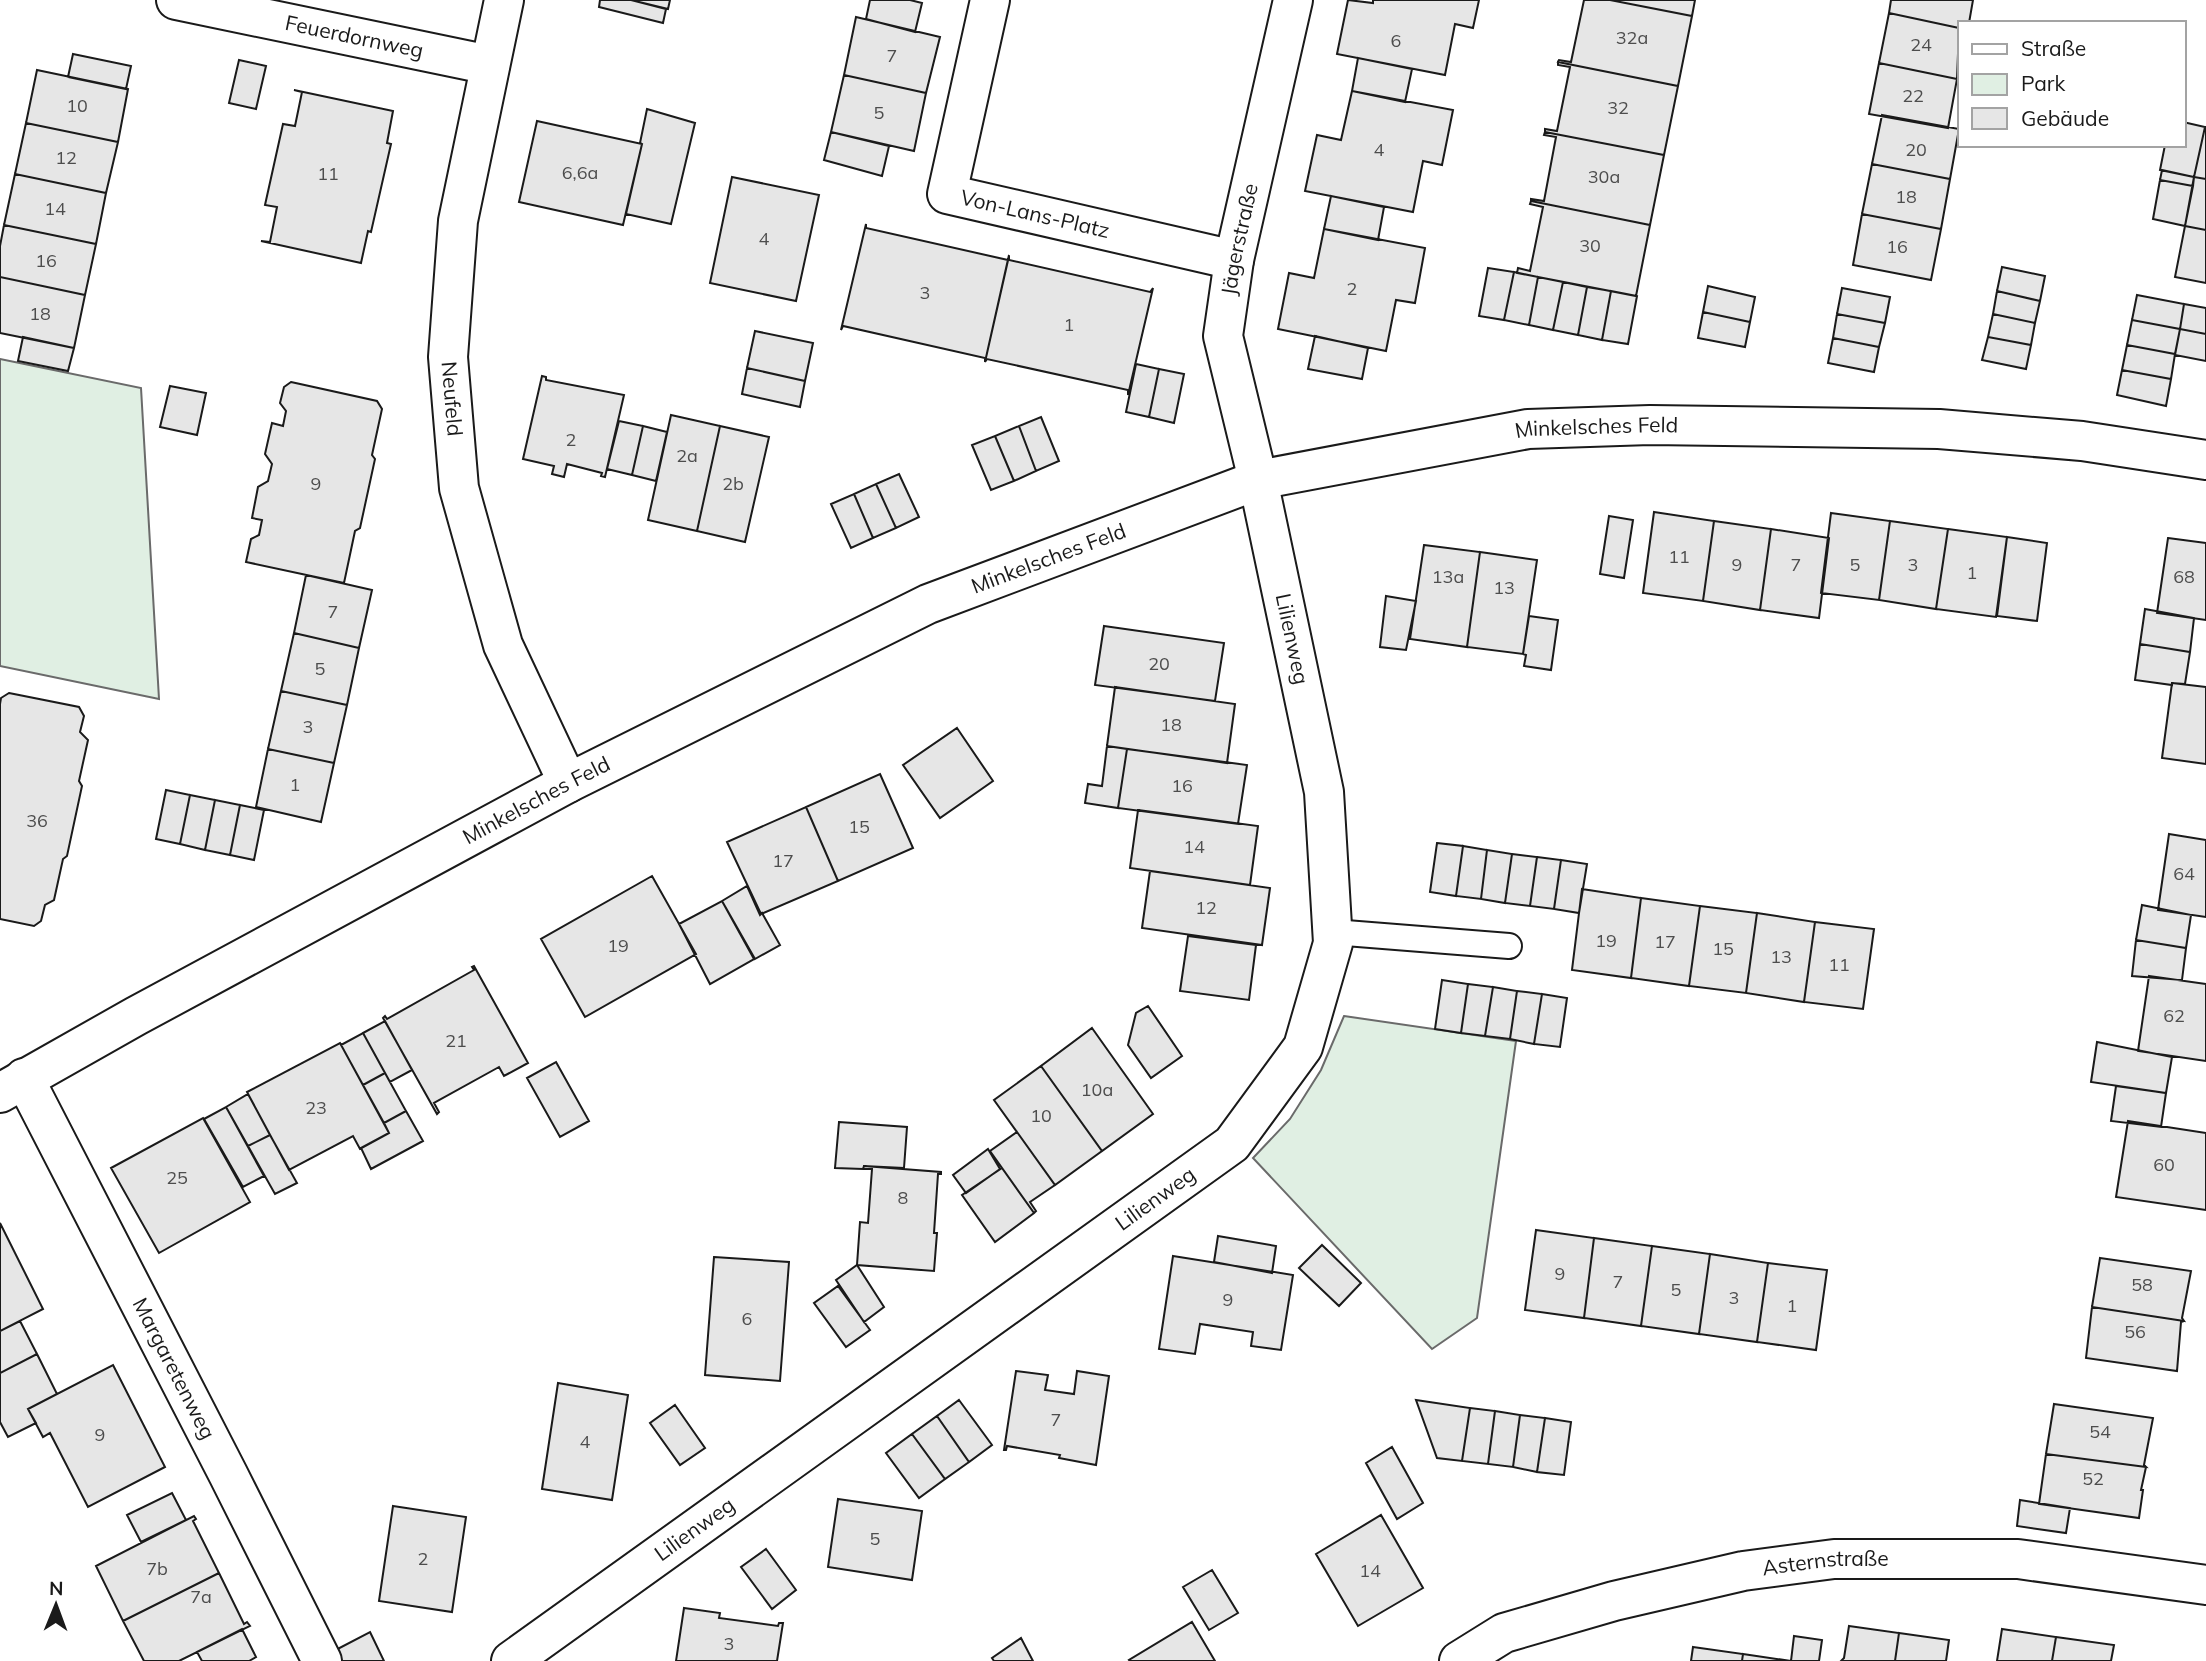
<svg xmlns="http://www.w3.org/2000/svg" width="2206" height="1661" font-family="Mulish,sans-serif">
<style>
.green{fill:#e0efe3;stroke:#6a6a6a;stroke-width:2}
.building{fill:#e6e6e6;stroke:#1a1a1a;stroke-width:2}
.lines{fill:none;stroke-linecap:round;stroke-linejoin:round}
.lane-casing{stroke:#1a1a1a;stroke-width:28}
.street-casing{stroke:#1a1a1a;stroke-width:42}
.lane{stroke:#fff;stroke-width:24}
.street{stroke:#fff;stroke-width:38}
.labels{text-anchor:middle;stroke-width:5;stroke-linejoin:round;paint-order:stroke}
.number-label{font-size:18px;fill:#4d4d4d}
.street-label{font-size:21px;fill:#1a1a1a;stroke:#fff}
</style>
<rect width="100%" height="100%" fill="#fff"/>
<path class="green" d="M0 359 141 388 159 699 0 666Z
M1344 1016 1516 1041 1477 1318 1432 1349 1253 1158 1290 1119 1321 1070Z"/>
<path class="building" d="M600 0H631L666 9 663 23 599 7Z
M631 0H670L668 9Z
M870 0H910L922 3 915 32 866 19Z
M1348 0 1373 3V0H1479L1473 28 1455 24 1445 75 1337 54Z
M1584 0H1610L1692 16 1678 86 1558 62 1559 60 1571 62Z
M1610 0H1695L1692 16Z
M1891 0H1973L1969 23H1959V28L1889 13Z
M1889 13 1959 28 1957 79 1879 63Z
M856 17 940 37 926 93 844 75Z
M73 54 131 66 126 89 68 77Z
M1358 58 1412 69 1405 102 1352 91Z
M239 60 266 66 256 109 229 103Z
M1558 62 1678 86 1664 155 1545 132V129L1557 131 1570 67 1558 65Z
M1879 63 1957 79 1948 128 1869 114Z
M37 70 128 89 118 142 26 123Z
M844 75 926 93 914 151 831 132Z
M294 90 393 111 387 143 391 144 371 232 368 231 361 263 261 241 270 242 277 207 265 205 283 124 295 126 302 92Z
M1352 91 1453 110 1442 165 1423 161 1413 212 1305 191 1317 135 1341 140Z
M647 109 695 123 671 224 626 214 642 144 640 143Z
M1882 115 1959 129 1950 179 1872 164Z
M537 121 642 144 623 225 519 202Z
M2183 122 2205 127 2194 177 2160 170 2165 145H2183Z
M26 123 118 142 106 193 15 174Z
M2205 127H2206V179L2194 177Z
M831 132 889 146 882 176 824 160Z
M1545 132 1664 155 1650 225 1531 201V199L1544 201 1556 137 1544 135Z
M1872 164 1950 179 1941 229 1862 214Z
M2162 170 2194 177 2193 186 2160 180Z
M15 174 106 193 96 244 4 225Z
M732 177 819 195 796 301 710 283Z
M2194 177 2206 179V230L2185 226Z
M2160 180 2193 186 2185 226 2153 219Z
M1331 196 1384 207 1378 240 1324 229Z
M1531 201 1650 225 1636 296 1517 273 1518 268 1530 271 1543 207 1530 204Z
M1862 214 1941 229 1931 280 1853 265Z
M866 224V228L1008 260 1009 255 985 362V358L843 326 841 330Z
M4 225 96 244 85 295 0 277V246Z
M2185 226 2206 230V283L2175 277Z
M1324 229 1425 248 1415 303 1396 300 1386 351 1278 329 1289 273 1314 278Z
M1009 256V260L1150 292 1153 288 1128 395V390L987 359 985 362Z
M2002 267 2045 276 2040 301 1997 291Z
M1488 268 1514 272 1504 320 1479 316Z
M1514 272 1538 277 1529 325 1504 320Z
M0 277 85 295 74 348 0 333Z
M1538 277 1563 282 1553 330 1529 325Z
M1563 282 1587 287 1578 335 1553 330Z
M1708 286 1755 297 1750 322 1703 312Z
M1587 287 1611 291 1602 340 1578 335Z
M1842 288 1890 297 1885 323 1837 314Z
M1611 291 1637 296 1628 344 1602 340Z
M1997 291 2040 301 2035 323 1993 314Z
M2137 295 2184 304 2180 329 2132 320Z
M2184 304 2206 308V334L2180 329Z
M1703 312 1750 322 1745 347 1698 338Z
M1837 314 1885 323 1879 347 1833 338Z
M1993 314 2035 323 2031 345 1988 337Z
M2132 320 2180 329 2175 354 2127 345Z
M2180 329 2206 334V361L2175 355Z
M755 331 813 343 805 381 747 368Z
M1315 336 1368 348 1362 379 1308 369Z
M23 337 74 348 68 371 18 361Z
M1988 337 2031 345 2026 369 1982 360Z
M1833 338 1879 347 1874 372 1828 363Z
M2127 345 2175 354 2171 379 2122 370Z
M1136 364 1159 369 1149 417 1126 412Z
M747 368 805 381 800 407 742 394Z
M1159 369 1184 374 1174 423 1149 417Z
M2122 370 2171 379 2166 406 2117 395Z
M542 376 546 377V380L624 395 605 477 601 476 602 473 567 464 564 477 552 474 554 466 523 459Z
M291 382 377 401 382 409 372 455 375 459 360 528 355 531 344 583 246 562 251 539 259 535 262 520 252 518 258 487 268 481 272 464 265 454 272 423 283 426 286 411 280 403 284 387Z
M170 386 206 393 197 435 160 427Z
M671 415 720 426 697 531 648 520Z
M1041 417 1059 461 1036 471 1019 426Z
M619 421 643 426 632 475 607 469Z
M643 426 667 432 656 481 632 475Z
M720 426 769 437 745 542 697 531Z
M1019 426 1036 471 1014 481 995 436Z
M995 436 1014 481 991 490 972 445Z
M899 474 919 517 896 528 876 484Z
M876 484 896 528 873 538 854 494Z
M854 494 873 538 851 548 831 504Z
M1654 512 1714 521 1703 601 1643 593Z
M1831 513 1890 521 1879 600 1821 593Z
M1609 516 1633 520 1624 578 1600 574Z
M1714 521 1771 529 1760 610 1703 601Z
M1890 521 1948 529 1936 609 1879 600Z
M1771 529 1829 538 1819 618 1760 610Z
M1948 529 2007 537 1996 617 1936 609Z
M2007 537 2047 543 2037 621 1997 616Z
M2168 538 2206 543V620L2157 613Z
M1424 545 1480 552 1467 647 1410 639Z
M1480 552 1537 560 1523 654 1467 647Z
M306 575 372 590 359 648 294 633Z
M1386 596 1416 601 1406 650 1380 647Z
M2145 609 2194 618 2190 652 2140 644Z
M1529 616 1558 620 1551 670 1524 666 1526 655 1523 654Z
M1104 626 1224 643 1215 701 1095 685Z
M294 633 359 648 347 705 281 691Z
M2140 644 2190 652 2185 684 2172 683V685L2135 680Z
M2172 683 2206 687V764L2162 758Z
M1115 687 1235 704 1227 763 1107 746Z
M281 691 347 705 334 763 268 749Z
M9 693 79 707 84 716 80 732 88 740 79 781 82 786 67 856 63 859 54 900 45 905 41 921 34 926 0 919V704L1 698Z
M957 728 993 781 940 818 903 765Z
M1107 746 1127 749 1118 808 1085 803 1088 784 1102 786Z
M268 749 334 763 321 822 256 807Z
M1127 749 1247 765 1238 824 1118 808Z
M880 774 913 848 838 881 806 807Z
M166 790 190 795 180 844 156 839Z
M190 795 215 800 205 850 180 844Z
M215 800 240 805 230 855 205 850Z
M240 805 264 810 254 860 230 855Z
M806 807 838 881 761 914 727 842Z
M1138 810 1258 826 1250 885 1130 868Z
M2169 834 2206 840V917L2158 910Z
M1437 843 1463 846 1456 896 1430 892Z
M1463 846 1487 850 1481 899 1456 896Z
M1487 850 1512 854 1505 903 1481 899Z
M1512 854 1537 857 1530 906 1505 903Z
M1537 857 1561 860 1554 909 1530 906Z
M1561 860 1587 864 1579 913 1554 909Z
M1150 871 1270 888 1262 945 1142 928Z
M652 876 696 954 585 1017 541 939Z
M747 886 760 915 762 913 780 945 755 959 722 901Z
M1582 889 1641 898 1631 978 1572 970Z
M1641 898 1700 906 1689 986 1631 978Z
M722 901 754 959 710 984 679 924Z
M2142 905 2191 915 2186 948 2136 940Z
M1700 906 1757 913 1746 993 1689 986Z
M1757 913 1815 922 1804 1002 1746 993Z
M1815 922 1874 929 1863 1009 1804 1002Z
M1188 936 1256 945 1249 1000 1180 991Z
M2136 940 2186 948 2182 980 2132 976Z
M474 966 528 1063 504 1076 499 1067 434 1103 439 1112 437 1114 383 1018 385 1016 387 1019 474 970 472 967Z
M2149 976 2206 984V1061L2138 1051Z
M1442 980 1468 984 1461 1033 1435 1029Z
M1468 984 1493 987 1485 1036 1461 1033Z
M1493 987 1517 991 1510 1039 1485 1036Z
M1517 991 1542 994 1534 1044 1510 1039Z
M1542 994 1567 998 1560 1047 1534 1044Z
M1148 1006 1182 1056 1151 1078 1128 1045 1136 1013Z
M385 1021 412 1070 390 1082 363 1033Z
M1092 1028 1153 1114 1102 1151 1041 1066Z
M363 1033 385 1073 363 1085 341 1045Z
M2097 1042 2172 1057 2166 1093 2091 1082Z
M340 1043 389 1133 360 1149 353 1136 289 1170 247 1092Z
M556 1062 589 1121 560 1137 527 1078Z
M1041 1066 1102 1151 1055 1185 994 1100Z
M385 1073 406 1111 384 1123 363 1085Z
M2116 1086 2166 1093 2161 1127 2111 1121Z
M248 1094 270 1135 248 1146 226 1107Z
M226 1107 264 1176 243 1187 204 1119Z
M406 1111 423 1141 371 1169 361 1148 389 1133 384 1123Z
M203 1118 250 1202 159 1253 111 1168Z
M2128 1121 2206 1133V1210L2116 1197Z
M839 1122 907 1127 904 1168 864 1166 863 1169 835 1168Z
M1017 1132 1055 1185 1030 1202 1036 1211 1034 1213 990 1151Z
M270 1135 297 1183 275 1194 248 1146Z
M988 1149 1000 1169 966 1193 953 1175Z
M864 1166 941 1172V1174H938L934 1233H937L934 1271 857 1265 860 1222 868 1223 872 1169H863Z
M1002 1168 1034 1213 995 1242 962 1195Z
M0 1223 43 1309 0 1331Z
M1536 1230 1594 1238 1584 1318 1525 1310Z
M1218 1236 1276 1246 1272 1273 1214 1262Z
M1594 1238 1652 1246 1641 1326 1584 1318Z
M1322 1245 1361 1283 1339 1306 1299 1268Z
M1652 1246 1710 1254 1699 1334 1641 1326Z
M1710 1254 1768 1263 1757 1342 1699 1334Z
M1173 1256 1293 1275 1281 1350 1251 1346 1253 1332 1200 1324 1195 1354 1159 1349Z
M714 1257 789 1262 780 1381 705 1375Z
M2100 1258 2191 1271 2182 1318 2184 1321 2092 1307Z
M1768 1263 1827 1270 1816 1350 1757 1342Z
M857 1265 884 1307 864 1322 836 1280Z
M838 1286 870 1330 846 1347 814 1303Z
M2092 1307 2184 1321 2181 1322 2177 1371 2086 1358Z
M20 1321 37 1354 0 1373V1331Z
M37 1354 57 1394 28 1409 36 1423 8 1437 0 1422V1373Z
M113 1365 165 1467 88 1507 50 1433 43 1437 28 1409Z
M1016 1371 1048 1375 1045 1390 1074 1394 1077 1371 1109 1376 1096 1465 1059 1458 1060 1455 1007 1446 1006 1450H1004Z
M558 1383 628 1395 612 1500 542 1489Z
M959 1400 992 1445 969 1462 937 1416Z
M1416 1400 1470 1408 1462 1461 1437 1458Z
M2054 1404 2153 1418 2144 1465 2146 1467 2046 1454Z
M675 1405 705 1448 680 1465 650 1423Z
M1470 1408 1495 1411 1488 1464 1462 1461Z
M1495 1411 1520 1415 1513 1467 1488 1464Z
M1520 1415 1545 1418 1537 1472 1513 1467Z
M937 1416 969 1462 945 1479 912 1434Z
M1545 1418 1571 1422 1564 1475 1537 1472Z
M912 1434 945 1479 919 1498 886 1453Z
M1392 1447 1423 1503 1397 1519 1366 1463Z
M2046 1454 2146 1467 2141 1490H2143L2139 1518 2039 1504Z
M172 1493 186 1520 141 1542 127 1515Z
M838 1499 922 1511 912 1580 828 1567Z
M2020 1500 2070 1508 2066 1533 2017 1526Z
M393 1506 466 1517 452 1612 379 1601Z
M1381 1515 1423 1588 1358 1626 1316 1554Z
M194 1516 196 1519 193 1521 219 1573 123 1621 96 1566Z
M766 1549 796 1590 772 1609 741 1567Z
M1212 1570 1238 1613 1209 1630 1183 1587Z
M219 1573 244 1624 247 1622 250 1626 179 1661H144L123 1621Z
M684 1608 720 1613 719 1618 778 1626 779 1623H783L777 1661H676Z
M1192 1622 1215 1661H1130L1129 1660Z
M1849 1626 1899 1633 1895 1661H1841L1844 1658Z
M242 1629 256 1657 249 1661H202L197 1652Z
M2002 1629 2056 1637 2052 1661H1997Z
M370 1632 384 1661H332L328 1654Z
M1899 1633 1949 1640 1946 1661H1895Z
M1794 1636 1822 1640 1819 1661H1791Z
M2056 1637 2114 1645 2111 1661H2052Z
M1021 1638 1033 1661H994L992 1658Z
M1693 1647 1743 1654 1742 1661H1691Z
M1743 1654 1791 1661H1793H1742Z"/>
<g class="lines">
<defs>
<path id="lane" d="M1333 932 1509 946"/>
<g id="street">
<path id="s1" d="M176 0 490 65"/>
<path id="s2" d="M504 0 458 221 448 357 459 488 503 645 568 783"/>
<path id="s3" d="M990 0 947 194 1234 260"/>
<path id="s4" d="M24 1078 228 1474 322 1661"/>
<path id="s5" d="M0 1093 136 1016 568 783 928 604 1258 480 1528 429 1650 425 1939 429 2082 441 2206 460"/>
<path id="s6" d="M511 1661 1232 1144 1303 1047 1333 943 1324 792 1258 480 1223 336 1234 260 1293 0"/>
<path id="s7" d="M1459 1661 1504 1633 1614 1601 1743 1571 1834 1559H2018L2206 1585"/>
</g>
</defs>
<use href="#lane" class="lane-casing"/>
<use href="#street" class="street-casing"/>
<use href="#lane" class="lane"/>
<use href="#street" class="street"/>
</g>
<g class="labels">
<g class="number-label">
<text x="1632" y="44">32a</text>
<text x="1396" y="47">6</text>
<text x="1921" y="51">24</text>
<text x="892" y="62">7</text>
<text x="1913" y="102">22</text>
<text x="77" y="112">10</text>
<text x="1618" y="114">32</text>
<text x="879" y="119">5</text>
<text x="1379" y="156">4</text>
<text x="1916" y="156">20</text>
<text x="66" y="164">12</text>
<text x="580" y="179">6,6a</text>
<text x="328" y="180">11</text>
<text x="1604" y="183">30a</text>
<text x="1906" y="203">18</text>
<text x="55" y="215">14</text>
<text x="764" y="245">4</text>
<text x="1590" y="252">30</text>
<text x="1897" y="253">16</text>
<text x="46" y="267">16</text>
<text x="1352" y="295">2</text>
<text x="925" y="299">3</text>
<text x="40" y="320">18</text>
<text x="1069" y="331">1</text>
<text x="571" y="446">2</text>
<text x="687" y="462">2a</text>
<text x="316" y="490">9</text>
<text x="733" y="490">2b</text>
<text x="1679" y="563">11</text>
<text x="1737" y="571">9</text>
<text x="1796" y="571">7</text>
<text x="1855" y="571">5</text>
<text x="1913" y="571">3</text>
<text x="1972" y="579">1</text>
<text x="1448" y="583">13a</text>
<text x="2184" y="583">68</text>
<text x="1504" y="594">13</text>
<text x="333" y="618">7</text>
<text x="1159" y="670">20</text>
<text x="320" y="675">5</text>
<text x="1171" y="731">18</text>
<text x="308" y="733">3</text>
<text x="295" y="791">1</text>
<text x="1182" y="792">16</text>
<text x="37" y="827">36</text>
<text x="859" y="833">15</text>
<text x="1194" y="853">14</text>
<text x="783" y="867">17</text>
<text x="2184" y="880">64</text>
<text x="1206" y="914">12</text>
<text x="1606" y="947">19</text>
<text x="1665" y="948">17</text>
<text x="618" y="952">19</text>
<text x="1723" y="955">15</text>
<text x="1781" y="963">13</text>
<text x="1839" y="971">11</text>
<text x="2174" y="1022">62</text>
<text x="456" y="1047">21</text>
<text x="1097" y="1096">10a</text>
<text x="316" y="1114">23</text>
<text x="1041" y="1122">10</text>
<text x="2164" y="1171">60</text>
<text x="177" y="1184">25</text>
<text x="903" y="1204">8</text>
<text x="1560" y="1280">9</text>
<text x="1618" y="1288">7</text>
<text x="2142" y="1291">58</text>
<text x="1676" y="1296">5</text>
<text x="1734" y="1304">3</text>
<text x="1228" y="1306">9</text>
<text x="1792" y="1312">1</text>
<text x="747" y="1325">6</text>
<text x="2135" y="1338">56</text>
<text x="1056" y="1426">7</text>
<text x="2100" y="1438">54</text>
<text x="100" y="1441">9</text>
<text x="585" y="1448">4</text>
<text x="2093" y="1485">52</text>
<text x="875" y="1545">5</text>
<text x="423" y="1565">2</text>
<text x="157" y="1575">7b</text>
<text x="1370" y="1577">14</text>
<text x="201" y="1603">7a</text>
<text x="729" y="1650">3</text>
</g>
<g class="street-label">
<text dy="7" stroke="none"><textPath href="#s1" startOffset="182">Feuerdornweg</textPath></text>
<text dy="7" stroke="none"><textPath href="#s3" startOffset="289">Von-Lans-Platz</textPath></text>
<text dy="7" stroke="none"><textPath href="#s6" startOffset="1832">Jägerstraße</textPath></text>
<text dy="7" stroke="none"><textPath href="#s2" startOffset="404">Neufeld</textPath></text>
<text dy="7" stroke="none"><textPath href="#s5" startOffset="1745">Minkelsches Feld</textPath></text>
<text dy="7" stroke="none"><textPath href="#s5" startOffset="1178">Minkelsches Feld</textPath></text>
<text transform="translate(1292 639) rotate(78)" y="7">Lilienweg</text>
<text dy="7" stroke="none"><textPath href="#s5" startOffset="611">Minkelsches Feld</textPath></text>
<text dy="7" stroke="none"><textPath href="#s6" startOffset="793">Lilienweg</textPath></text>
<text dy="7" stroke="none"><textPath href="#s4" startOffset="327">Margaretenweg</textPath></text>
<text dy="7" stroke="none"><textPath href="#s6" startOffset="226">Lilienweg</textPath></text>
<text dy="7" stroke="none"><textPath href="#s7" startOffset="383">Asternstraße</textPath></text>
</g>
</g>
<rect x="1958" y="21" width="228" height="126" fill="#ffffff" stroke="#a3a3a3" stroke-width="2"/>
<rect x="1972" y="44" width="35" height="10" fill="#ffffff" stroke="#a3a3a3" stroke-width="2"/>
<text x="2021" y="56" font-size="21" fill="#1a1a1a">Straße</text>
<rect x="1972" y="74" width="35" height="21" fill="#e0efe3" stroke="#a3a3a3" stroke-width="2"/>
<text x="2021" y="91" font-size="21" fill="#1a1a1a">Park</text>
<rect x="1972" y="108" width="35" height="21" fill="#e6e6e6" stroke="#a3a3a3" stroke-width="2"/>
<text x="2021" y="126" font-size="21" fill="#1a1a1a">Gebäude</text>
<g transform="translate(56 1605) rotate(1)" stroke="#ffffff" stroke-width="5" paint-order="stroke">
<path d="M0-5L12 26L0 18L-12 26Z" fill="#1a1a1a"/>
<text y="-10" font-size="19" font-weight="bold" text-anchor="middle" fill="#1a1a1a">N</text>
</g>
</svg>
